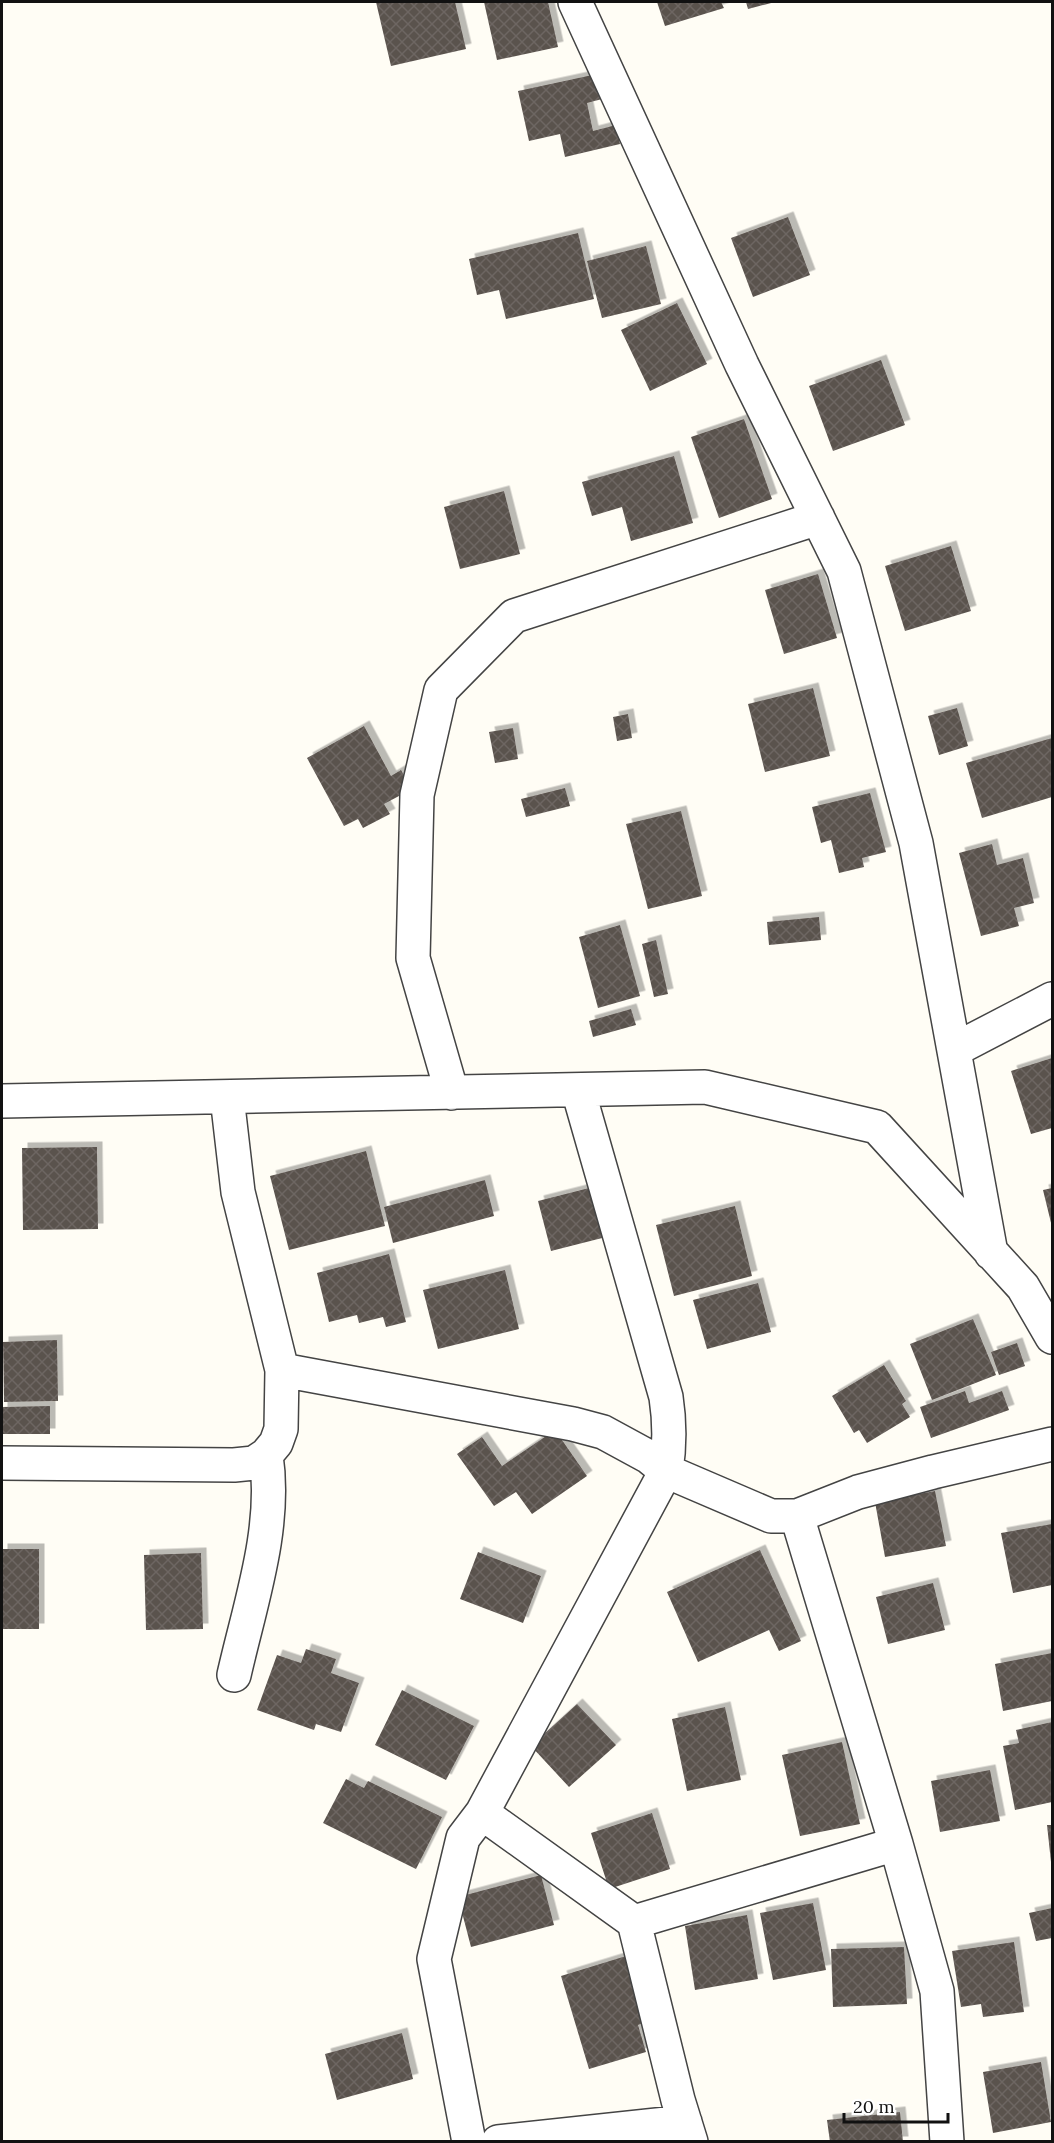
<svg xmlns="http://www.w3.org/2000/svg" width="1054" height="2143" font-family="Lora,serif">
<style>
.building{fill:url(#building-cross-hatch);filter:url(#shadow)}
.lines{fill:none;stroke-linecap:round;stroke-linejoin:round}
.minor-casing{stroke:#444;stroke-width:36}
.minor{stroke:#fff;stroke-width:33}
</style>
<defs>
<pattern id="building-cross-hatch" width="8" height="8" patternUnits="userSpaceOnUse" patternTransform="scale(1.5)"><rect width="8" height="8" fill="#5a524d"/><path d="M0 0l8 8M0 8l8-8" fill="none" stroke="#6d6662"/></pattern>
<filter id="shadow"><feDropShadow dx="5.5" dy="-5.5" stdDeviation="0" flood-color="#0004"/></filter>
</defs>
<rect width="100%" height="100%" fill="#fffdf5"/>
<path class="building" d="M376 2H455L466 49 391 66Z
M484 2H548L558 47 497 60Z
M657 2H721L724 8 665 26Z
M746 2H775L748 9Z
M597 74 602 99 587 103 593 131 616 125 620 144 565 157 560 134 529 141 518 91Z
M788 217 810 275 753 297 731 238Z
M578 233 594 299 506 319 499 290 477 295 469 259Z
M646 246 661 304 602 318 587 261Z
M677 303 707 364 650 391 621 330Z
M881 360 905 425 833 451 809 386Z
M744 419 772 499 719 518 691 437Z
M674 456 693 523 631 541 622 507 592 516 582 482Z
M504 491 520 554 460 569 444 507Z
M951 546 971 611 905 631 885 566Z
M818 574 837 638 784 654 765 590Z
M813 688 830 756 765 772 748 704Z
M957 708 968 746 939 755 928 716Z
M628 714 632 738 617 741 613 717Z
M364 726 391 776 401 770 412 789 384 804 390 814 363 828 358 819 344 826 307 758Z
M513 728 518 759 495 763 489 732Z
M1052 738V797L982 818 966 763Z
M565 788 570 806 526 817 521 799Z
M870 793 886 852 862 858 864 867 839 873 831 840 821 843 812 807Z
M681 811 702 896 648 909 626 824Z
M992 844 997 865 1023 858 1034 903 1014 908 1019 926 981 936 959 853Z
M819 917 821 940 769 945 767 922Z
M620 925 640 996 598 1008 579 937Z
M656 940 668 994 654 997 642 944Z
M631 1009 636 1025 593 1037 589 1021Z
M1052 1058V1128L1031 1134 1011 1071Z
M97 1147 98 1229 23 1230 22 1148Z
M366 1151 385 1226 289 1250 270 1176Z
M485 1180 494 1216 393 1243 384 1207Z
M597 1186 610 1236 551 1251 538 1201Z
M1052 1188V1227L1043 1190Z
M735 1206 752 1276 674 1296 656 1225Z
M389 1254 406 1322 386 1327 383 1317 359 1323 357 1315 329 1322 317 1273Z
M505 1270 519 1329 438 1349 423 1290Z
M758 1283 771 1332 707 1349 693 1300Z
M973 1319 996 1375 932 1400 910 1344Z
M57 1340 58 1401 4 1402 3 1342Z
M1017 1343 1025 1366 999 1375 991 1352Z
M884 1365 906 1401 902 1404 910 1417 867 1443 859 1430 854 1433 832 1396Z
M965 1391 969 1403 1002 1391 1009 1410 931 1438 920 1407Z
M50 1406V1434H2V1407Z
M555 1430 587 1476 532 1514 516 1492 494 1506 457 1454 482 1437 502 1466Z
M935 1491 946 1546 885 1557 875 1502Z
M1052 1524V1585L1013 1593 1001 1533Z
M2 1549H39V1629H2Z
M760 1550 801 1641 779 1651 769 1630 698 1662 667 1592Z
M478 1552 541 1576 523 1623 460 1599Z
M201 1553 203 1629 146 1630 144 1555Z
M933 1583 945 1630 888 1644 876 1597Z
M306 1649 336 1659 331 1673 359 1683 341 1732 316 1724 314 1730 257 1710 277 1655 301 1663Z
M1052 1653V1701L1003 1711 995 1664Z
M402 1690 474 1726 446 1780 375 1745Z
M577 1704 616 1745 569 1787 531 1746Z
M725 1707 741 1780 687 1791 672 1719Z
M1052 1722V1802L1015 1810 1003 1746 1019 1743 1016 1730Z
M842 1742 860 1824 800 1836 782 1755Z
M990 1770 1000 1821 940 1832 931 1781Z
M346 1779 364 1788 368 1781 442 1817 416 1869 323 1823Z
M652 1813 670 1869 609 1889 591 1833Z
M1047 1825H1052V1862H1051Z
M541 1875 554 1925 471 1947 458 1897Z
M813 1903 826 1970 773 1980 760 1913Z
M1052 1908V1938L1036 1941 1029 1913Z
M747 1915 758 1979 695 1990 685 1926Z
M1014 1942 1024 2012 983 2017 981 2004 961 2007 952 1951Z
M904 1947 907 2004 833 2007 831 1949Z
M626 1956 646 2022 638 2025 646 2052 589 2069 561 1976Z
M402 2033 413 2079 337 2100 325 2054Z
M1041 2062 1051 2122 993 2133 983 2072Z
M900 2112 903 2142H830L827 2120Z"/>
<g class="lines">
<defs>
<path id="minor" d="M575 2 742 365 844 571 916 843 991 1253
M954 1050 1052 999
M452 1093 413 958 417 795 441 690 514 616 818 518
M2 1101 705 1087 877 1127 1023 1287 1052 1337
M282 1370 573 1424 603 1432 649 1457 666 1471 771 1516H797L858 1492 933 1472 1052 1444
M2 1463 234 1465 254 1463 266 1455 276 1443 281 1429 282 1370 238 1192 227 1097
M234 1675C250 1604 277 1528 266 1455
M482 1813 634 1922 678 2100 691 2142
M896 1844 937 1991 947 2142
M634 1922 896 1844 797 1516
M469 2142 434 1959 463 1838 482 1813 666 1471C670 1445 670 1423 666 1397L578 1090
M498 2142 685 2122"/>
</defs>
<use href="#minor" class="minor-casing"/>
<use href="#minor" class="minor"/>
</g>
<rect width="1054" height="2143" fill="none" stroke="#111111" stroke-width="6"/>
<path d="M844 2113v9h104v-9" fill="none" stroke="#111111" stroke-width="3"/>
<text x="853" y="2113" font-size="18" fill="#111111" stroke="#ffffff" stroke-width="4.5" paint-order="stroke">20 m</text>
</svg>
